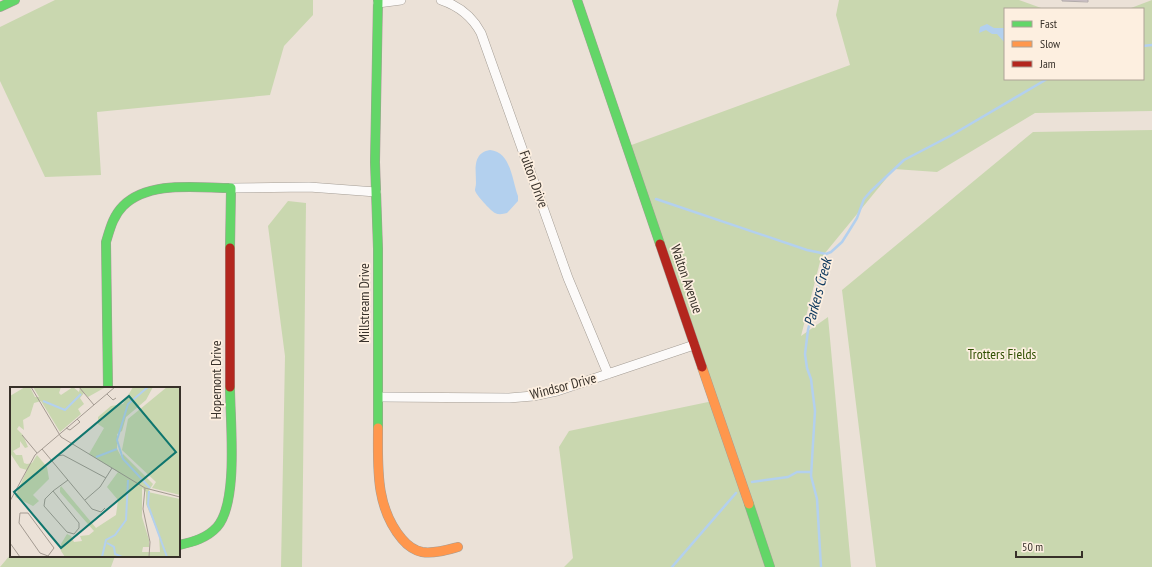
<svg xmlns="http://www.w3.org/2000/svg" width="1152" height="567" font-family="'PT Sans Narrow',sans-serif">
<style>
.green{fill:#c9d7af}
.water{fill:#b3d0ee}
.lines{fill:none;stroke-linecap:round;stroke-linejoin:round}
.stream{stroke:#b3d0ee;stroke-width:2.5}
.building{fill:#ddcfd8;stroke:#b3acab}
.street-casing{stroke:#a49d95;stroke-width:10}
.fast-casing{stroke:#a49d95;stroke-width:10}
.slow-casing{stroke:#a49d95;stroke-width:10}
.jam-casing{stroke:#a49d95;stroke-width:10}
.street{stroke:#fcfaf9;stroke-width:9}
.fast{stroke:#63d668;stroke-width:9}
.slow{stroke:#ff974d;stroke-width:9}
.jam{stroke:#b3261e;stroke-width:9}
.labels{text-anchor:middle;stroke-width:3.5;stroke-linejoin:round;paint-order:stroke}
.street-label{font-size:14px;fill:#373029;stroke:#fdefe0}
.park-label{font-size:14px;fill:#2f4f00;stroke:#fdefe0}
.water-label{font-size:15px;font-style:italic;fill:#123c61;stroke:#fdefe0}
.inset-river{fill:none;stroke:#b3d0ee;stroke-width:2}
.inset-road{fill:none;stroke:#a39a91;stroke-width:1}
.view{fill:#0f766e;fill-opacity:0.15;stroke:#0f766e;stroke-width:2}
.inset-edge{fill:none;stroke:#373029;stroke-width:2}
</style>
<rect width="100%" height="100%" fill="#ebe1d7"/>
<path class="green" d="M55 0H313V15L284 46 270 95 97 112 101 175 45 177 0 81V27Z
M839 0H1019L1044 9H1005V79H1143V9H1120L1131 8 1152 0V111L1035 113 937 172 894 169 821 258 801 336 828 317 851 567H564L573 558 559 447 569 431 713 401 626 147 850 65 836 15Z
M1152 130V567H876L842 290 1033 132Z
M288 201 306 203 302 567H281L285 356 268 226Z
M11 554V556H115L111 567H0Z"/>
<path class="water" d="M987 24 994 28H1005V43L997 34H992L986 30 979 33 980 27Z
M490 150C511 152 512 180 518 196V201L507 213C503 214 499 215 495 213 491 211 475 194 475 190 475 188 476 186 476 183 476 170 472 153 490 150Z"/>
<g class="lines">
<path class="stream" d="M1143 46 1152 45
M656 199 807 250 826 254
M752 482 788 477 797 472H811
M672 567 736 493
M821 567 817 499 811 476 815 411 811 379 807 368 805 354 808 330 826 254 831 252 842 242 849 231 857 218 864 199 871 191 904 160 950 136 1047 79"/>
</g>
<path class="building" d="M1062 0H1088V2L1062 1Z"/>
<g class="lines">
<defs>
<path id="street" d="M441 0C459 6 472 16 481 33L568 278 608 374
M378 3 401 0
M231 188 309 187 376 192
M379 397 509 398 533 396 557 391 694 345"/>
<path id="fast" d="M378 0 375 162 378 249V428
M577 0 660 244
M0 7 15 0
M108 388 106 242C110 229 113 216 123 206 149 180 198 188 231 188L230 248
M749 504 770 567
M179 545C193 542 207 538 217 527 239 502 230 421 230 387"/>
<path id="slow" d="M702 367 749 504
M378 428C378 467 375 507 402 539 407 545 413 550 422 552 434 554 447 550 458 547"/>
<path id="jam" d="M660 244 702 367
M230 387V248"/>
</defs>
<use href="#street" class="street-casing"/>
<use href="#fast" class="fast-casing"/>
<use href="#slow" class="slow-casing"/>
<use href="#jam" class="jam-casing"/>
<use href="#street" class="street"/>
<use href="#fast" class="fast"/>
<use href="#slow" class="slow"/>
<use href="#jam" class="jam"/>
</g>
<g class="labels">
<g class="street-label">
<text transform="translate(534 179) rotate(70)" y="5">Fulton Drive</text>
<text transform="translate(687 279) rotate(71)" y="5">Walton Avenue</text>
<text transform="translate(364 303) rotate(-90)" y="5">Millstream Drive</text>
<text transform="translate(216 380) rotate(-90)" y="5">Hopemont Drive</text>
<text transform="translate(563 386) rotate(-15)" y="5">Windsor Drive</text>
</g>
<g class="park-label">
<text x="1002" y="359">Trotters Fields</text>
</g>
<g class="water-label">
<text transform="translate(818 292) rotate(-75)" y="5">Parkers Creek</text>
</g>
</g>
<g transform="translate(10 387)">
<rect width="170" height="170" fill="#ebe1d7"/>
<path d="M15 0H20L25 10H29L23 0H51L49 6 51 8 63 0 69 5 70 0 94 1 78 10 74 6 70 11 74 17 68 22 71 27 50 45 31 14 24 16 20 29 13 33 14 43 9 39 7 42 13 48 18 60 15 61 10 54V60L3 64 6 68H12L14 76 17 77 22 76 27 68 37 80 39 92 23 108 29 114 23 119 5 110 17 83 10 81 0 66V9ZM123 0H143L136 13 116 30 112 44 107 47V62L112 71 113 67 143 97 138 105 170 112V170H55L51 164V157L57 147 61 149 64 155 72 154 70 149 79 148 84 144 50 105V101L51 99 86 141 106 128 108 113 97 100 108 85 79 67 94 41 88 37V30L101 19 113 17ZM132 101 136 105V117L149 148 150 165H132L133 160H139V153L132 130ZM157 0H170V108L142 101 146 95 112 63 118 32Z" fill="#c9d7af" fill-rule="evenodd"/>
<path class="inset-river" d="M138 0 118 17 107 53 113 72 140 101M33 14 55 23 71 7M86 70 107 62M139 104 138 118 157 170M97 156 104 160 105 167 112 170M92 170 96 153 105 148 116 133 118 93"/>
<path class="inset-road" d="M21 0 51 50 135 101 170 110M69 0 84 18M97 7 103 13 106 11M56 41 60 43 70 35 67 32M12 48 27 66M32 62 82 122 91 125 95 121M42 74 47 69 53 68 96 91M135 101 133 122 140 155 139 170M43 104 69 136V141L64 147 57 145 34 119 35 112ZM43 104 58 93M75 113 90 100 102 81M0 114 25 68 105 0M18 126 44 161 38 169 30 166 9 136 10 126ZM0 156 10 170"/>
<path class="view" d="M119 9 166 65 51 161 4 105Z"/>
<rect width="170" height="170" class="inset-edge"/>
</g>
<rect x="1004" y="8" width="140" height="72" fill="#fdefe0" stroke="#aea397"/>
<rect x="1012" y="21" width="20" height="6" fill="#63d668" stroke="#aea397"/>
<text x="1040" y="28" font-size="12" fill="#373029">Fast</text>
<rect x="1012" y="41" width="20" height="6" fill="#ff974d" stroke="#aea397"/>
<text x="1040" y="48" font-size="12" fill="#373029">Slow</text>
<rect x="1012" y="61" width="20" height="6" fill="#b3261e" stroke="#aea397"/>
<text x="1040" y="68" font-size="12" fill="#373029">Jam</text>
<path d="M1016 551v6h66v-6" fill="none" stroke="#373029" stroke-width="2"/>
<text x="1022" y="551" font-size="12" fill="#373029" stroke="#fdefe0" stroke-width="3" paint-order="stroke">50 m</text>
</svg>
